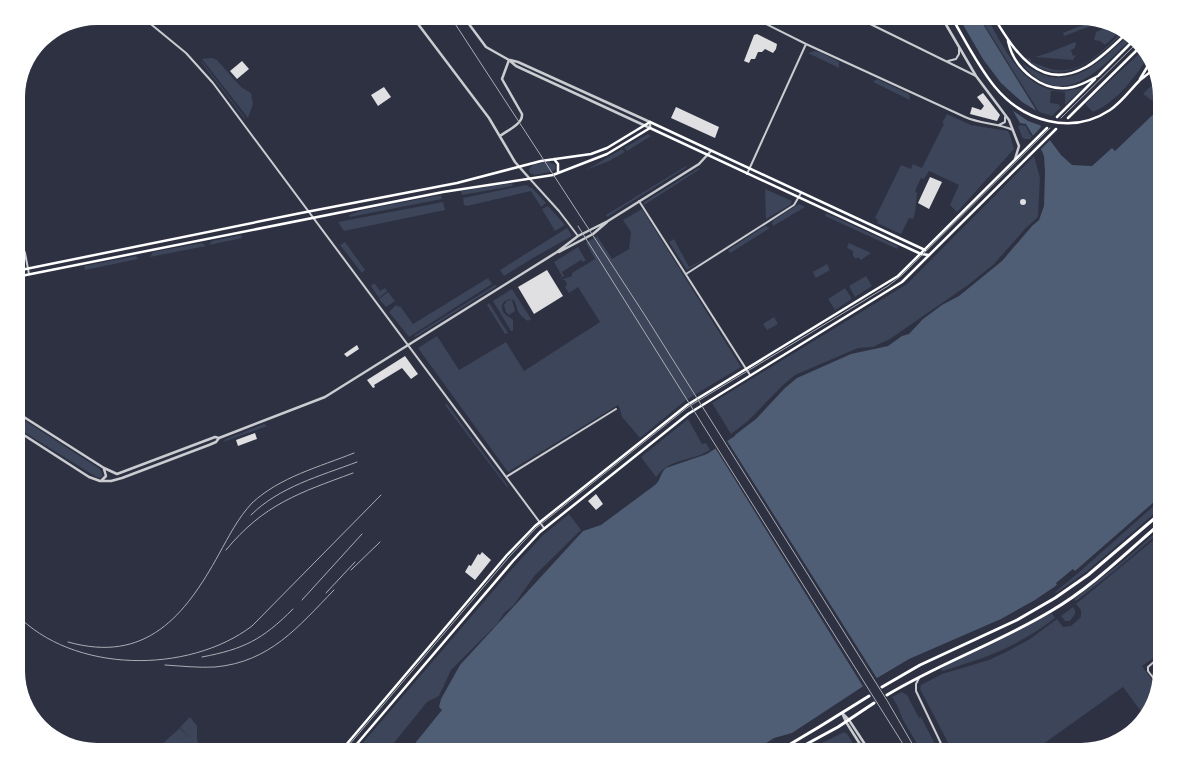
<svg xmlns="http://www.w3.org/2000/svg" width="1178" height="768" font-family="Ubuntu,sans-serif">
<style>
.green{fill:#3c4559}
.water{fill:#4f5d75}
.pier{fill:#2d3142}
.building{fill:#e0e0e3}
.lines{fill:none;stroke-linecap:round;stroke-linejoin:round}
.minor{stroke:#caccd0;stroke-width:2}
.tertiary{stroke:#caccd0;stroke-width:2.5}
.secondary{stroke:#fff;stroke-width:2.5}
.primary{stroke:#fff;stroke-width:3}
.tram{stroke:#abadb3;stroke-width:1}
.rail{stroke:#abadb3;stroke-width:1}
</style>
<rect width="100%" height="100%" fill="#2d3142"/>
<path class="green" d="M979 16H986C1003 45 1020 87 1058 91 1066 92 1077 88 1083 88L1065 105V92L1051 91 1050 103 1058 104 1061 107 1052 116 1039 112Z
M1094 20 1102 22 1064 36 1063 33Z
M1112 25 1123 29 1105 45 1100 41 1094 40 1096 32Z
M1125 29 1126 30C1098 57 1063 92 1025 58L1031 59V62C1040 65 1048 69 1056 70 1083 74 1107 46 1125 29Z
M1130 34 1133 37C1101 68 1063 114 1022 64 1029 67 1037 73 1046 76 1081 85 1106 55 1130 34Z
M1075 42 1076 43 1075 48 1071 50 1073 56 1076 55 1073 60 1035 57 1048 53Z
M1144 49 1150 55C1134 77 1119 101 1093 112L1086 105V103Z
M814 51 820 52 839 62V68L808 53Z
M212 58 217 60 241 87 251 93 253 104 248 118 202 59Z
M201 60 246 119 244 118 202 63Z
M877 79 909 94 910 100 873 82Z
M1158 79 1162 92V101L1158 105 1143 94Z
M947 114 971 125 1008 131 1011 138 1014 149 957 212 950 205 959 185 929 171 924 179 921 178 915 191 917 193 915 213 913 219 909 218 901 234 877 223 878 220 875 218 901 165 911 169 913 164 922 168 944 124 942 123Z
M1021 125 1026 126 1029 133 1032 136 1030 139H1024L1022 137 1018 126Z
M648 134 651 136 627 151 624 148Z
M622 149 625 152 609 161 586 170Z
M1034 156 1040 178 1038 217 1025 229 993 265 968 285 890 339 873 347 858 348 795 375 783 385 748 421 731 434 712 403 907 284Z
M549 162 555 165 556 168 554 171 535 175 530 173 529 169 534 164Z
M686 166 687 167 607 217 606 215Z
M699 168 700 169 644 205V202Z
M512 183 513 186 462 195 461 191Z
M526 185 533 189 546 203 541 207 531 191 467 206 464 205 463 198Z
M765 189 792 201 790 205 766 219Z
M441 195 442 199 350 217 349 215 363 210Z
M443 202 445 210 344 231 338 222Z
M799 204 805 207 773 226 772 223 774 220Z
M548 206 565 225 555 231 542 209Z
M642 209 741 367 686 400 640 438 622 417 620 409 618 405 508 472 418 348 437 336 459 370 506 342 524 371 600 322 578 287 569 293 565 287 567 284 565 280H561L572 276V273L595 259 586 243 597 236 612 259 629 249 631 232 623 220Z
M826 213 898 246 897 249 825 216Z
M765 226 770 228 730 253 728 250Z
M567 228 572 236 533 258 504 276 500 270Z
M241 235 242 238 209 245 212 241Z
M674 239 689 267 705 259 687 270 669 242Z
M345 242 365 270 362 273 340 245Z
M202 243 206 246 150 257 153 252Z
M849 243 871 253 861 260 858 257 856 259 853 256V251L847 248Z
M578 247 585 259V261L583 262 581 260 562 272 564 276 560 279 562 276 554 262Z
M136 256 138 259 85 270 84 266Z
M827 264 830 270 816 278 813 272Z
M866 276 872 286 855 297 849 286Z
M488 278 492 284 409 337 389 312 396 305 399 307 400 306 413 324Z
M374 283 380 291 385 288 387 291 379 298 371 286Z
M495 285 497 286 415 337V335Z
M845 288 852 299 835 310 828 299Z
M512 289 531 319 528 321C516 313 519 311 514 300 504 297 497 307 506 315 508 317 511 318 513 320V331H511L493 301Z
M388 292 395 301 386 307 379 299Z
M512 300 515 311 509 315 506 312 504 305 507 301Z
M489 303 508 333 505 334 487 305Z
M774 317 778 324 767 330 763 324Z
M447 404 508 486 507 487 445 405Z
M16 415 100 469 103 476 99 478 93 475 16 427Z
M688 419 702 444 706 443 710 450C691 462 672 457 656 477L641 457Z
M264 424 267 426 223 442 226 439Z
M1157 503 1161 508 1086 572 1056 593 1055 592 1077 574Z
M569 514 581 530 535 575 513 606 504 613 497 624 451 670 439 696 427 702 393 744 397 750 396 752H355L511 570 543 535Z
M1162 527V530L1113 572 1076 601 1074 599 1122 562Z
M1162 533V652L1142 666 1157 687 1148 716 1146 718 1123 687 1032 752H953L920 689 921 685 942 674 989 660 1008 651 1030 639 1057 619 1063 627 1071 626 1081 617V610L1076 604Z
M1073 607 1075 610V614L1070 621H1065L1061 616Z
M1052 613 1055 618C1016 647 989 657 942 671L941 669 950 663 984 648Z
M902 692 907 695 919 718 921 717 939 752H922L903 720 897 705 892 697Z
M190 717 197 726V741L206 752H153L180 728 190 738 180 727Z
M844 732 847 734 859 752 847 750 827 752 826 750 821 752H814L812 748Z"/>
<path class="water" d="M958 16H978L1039 115 1041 128 1061 155 1072 165 1092 166 1112 148 1115 151 1162 106V495L1075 571 1073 569 1056 583 1057 585 1035 600 1001 619 909 659 862 687 792 733 774 738 752 752H408L442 710 439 707 441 699 460 665 583 531 601 525 655 485C661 480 660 473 666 468L707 454 735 436V435L756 419 785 388 797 378 851 354 888 346 902 336 909 334 923 319 942 305 959 296 1002 261 1032 226 1039 220 1044 206 1045 172 1044 156 1041 149 1026 124 1020 123Z"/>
<path class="pier" d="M955 16 979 54 1001 83 1022 102 1040 113 1042 124 1052 138 1039 151 1031 138 1042 126 1028 121 1009 108Z
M726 439 878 680 864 688 714 446 722 443Z"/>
<path class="building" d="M757 34 777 44 776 49 773 53 765 49 762 52H758L755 59H751L749 63 744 61 754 35Z
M242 61 249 69 237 79 230 71Z
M384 87 391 97 378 106 371 95Z
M983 93 1000 115 997 121 970 114 972 107 981 110 984 106 977 97Z
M676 107 719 127 715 138 671 118Z
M930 177 942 182 929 209 918 203Z
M1020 202a3 3 0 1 1 6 0a3 3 0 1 1-6 0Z
M547 270 563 296 534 314 518 287Z
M357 345 359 349 347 357 344 354Z
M405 356 418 374 411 379 402 368 374 385 375 387 373 388 367 380Z
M255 433 257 439 238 446 236 440Z
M596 494 603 504 596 510 588 501Z
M482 552 491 560 475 580 465 572 469 565 471 566 478 554 480 555Z
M1162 664V671L1160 676 1155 669Z"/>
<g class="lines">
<path class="minor" d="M141 16 186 53 213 83 544 528
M750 16 806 44 965 117C980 124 998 123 1013 130
M854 16 976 76
M948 61 956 59 959 54V48
M999 125 1005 122V117
M747 174 806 44
M530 179 559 211 578 236
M639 201 750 375
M16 231 25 253 29 274
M686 274 794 205 801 193
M506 477 616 409
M919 678 916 684V691L945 752
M1158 684 1148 671V667L1162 655"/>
<path class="tertiary" d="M412 16 489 118 515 162 530 179
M463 16 486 47 509 60 516 66 650 128
M941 16 976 76 1009 120 1019 146 1015 159
M510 60 518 62 650 122V128
M500 136C508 130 523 124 522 114L502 79 509 60
M559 252 593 234 607 222
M16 412 104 468 117 474 215 437 219 438 325 397 557 252 578 236 608 221 699 164 711 151
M16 430 89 477 100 481H111L122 478 209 445 216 442 219 438
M101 481 106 476 104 469
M842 713 849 720 870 752
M843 715 846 722 865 752"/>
<path class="secondary" d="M951 16C965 40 977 65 995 87 1023 121 1071 136 1110 110 1122 102 1130 90 1140 80 1145 76 1150 73 1154 68
M993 16C1014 50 1039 93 1086 67 1102 58 1115 44 1128 32
M1008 41C1014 69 1043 94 1073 87 1082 85 1090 80 1098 76
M1099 75 1135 39
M1140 79 1152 59
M1057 117 1095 79
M1068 118 1141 46
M554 159 558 164V173
M16 271 301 213 457 183 541 161 591 154 607 148 650 122 925 250
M16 277 443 192 553 175 607 154 650 128 921 254 929 255
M340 752 507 555 535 526 687 405 898 276 1047 128
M350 752 513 561 540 532 688 414 902 282 1056 129"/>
<path class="primary" d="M882 687 920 665 1017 620 1055 598 1088 575 1162 512
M887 695C940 663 998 643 1051 611 1092 587 1126 553 1162 522
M777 752 819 727 869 696
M792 752 838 727 874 703"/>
<path class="tram" d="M1061 118 1138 42
M343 752 509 557 536 528 688 407 888 286 902 275 1050 128"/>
<path class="rail" d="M450 16 646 317 888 702 917 752
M578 226 908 752
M251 515C279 487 320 476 357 462
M226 550C264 504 299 493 353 473
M351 570 380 542
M326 593 355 562
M302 600 362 534
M16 614C73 674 189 674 252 626L381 495
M68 642C146 664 185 616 219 554 229 536 238 518 252 503 280 477 319 467 354 453
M202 657C244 649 262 640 293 609
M165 665C181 666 199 668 215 667 270 662 298 627 334 590"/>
</g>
<path d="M0 0H1178V768H0ZM97 25H1081A72 72 0 0 1 1153 97V671A72 72 0 0 1 1081 743H97A72 72 0 0 1 25 671V97A72 72 0 0 1 97 25Z" fill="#fff" fill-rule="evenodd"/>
</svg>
